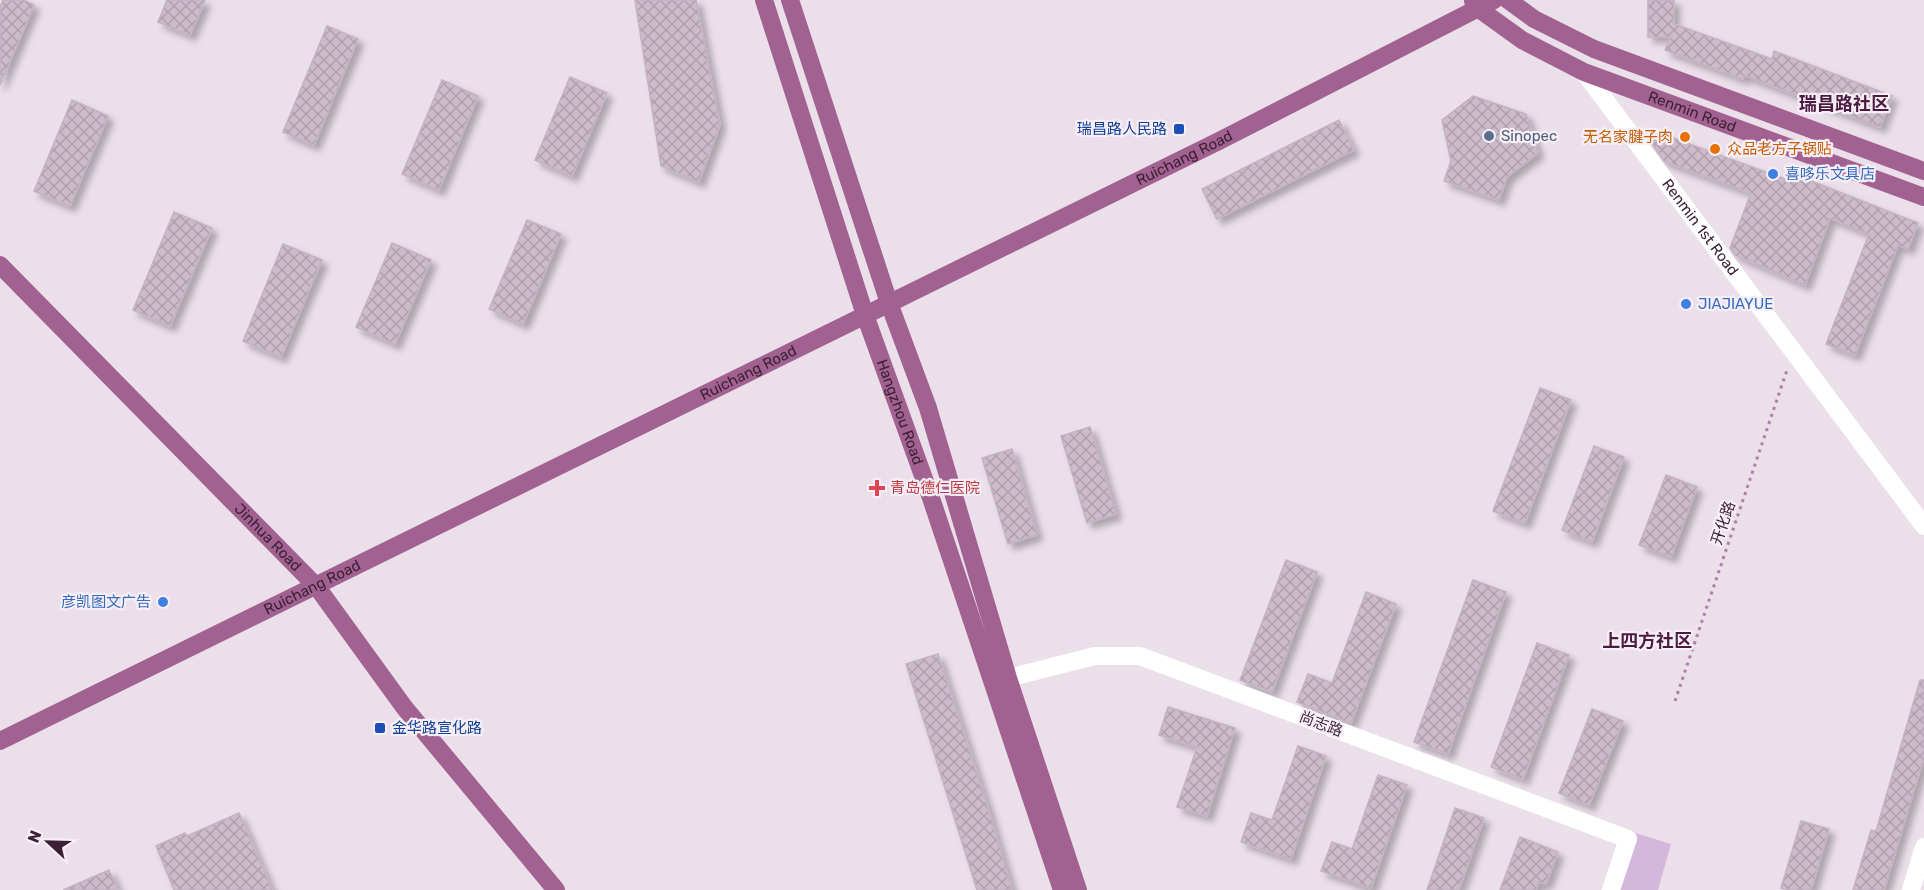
<svg xmlns="http://www.w3.org/2000/svg" width="1924" height="890" font-family="Rubik,'Noto Sans SC',sans-serif">
<style>
.green{fill:#d5b7dd}
.building{fill:url(#building-cross-hatch);stroke:#c5b1c3;stroke-width:1.5;filter:url(#shadow)}
.lines{fill:none;stroke-linecap:round;stroke-linejoin:round}
.path{stroke:#b07ea6;stroke-width:3;stroke-dasharray:3 4.5;stroke-linecap:butt}
.minor{stroke:#fff;stroke-width:18}
.major{stroke:#a26291;stroke-width:18}
.transit-dot{fill:#1a4fb4;stroke:#f7eff7;stroke-width:2}
.service-dot{fill:#5c6f8a;stroke:#f7eff7;stroke-width:2}
.food-dot{fill:#e8710a;stroke:#f7eff7;stroke-width:2}
.shop-dot{fill:#3f7fe0;stroke:#f7eff7;stroke-width:2}
.health-dot{fill:#e0444e;stroke:#f7eff7;stroke-width:2}
.labels{text-anchor:middle;stroke-width:4.5;stroke-linejoin:round;paint-order:stroke}
.street-label{font-size:15px;fill:#3b1f34;stroke:#f7eff7}
.transit-label{font-size:15px;fill:#164399;stroke:#f7eff7;text-anchor:end}
.service-label{font-size:15px;fill:#4e5e75;stroke:#f7eff7;text-anchor:start}
.food-label{font-size:15px;fill:#c56008;stroke:#f7eff7;text-anchor:end}
.shop-label{font-size:15px;fill:#366cbe;stroke:#f7eff7;text-anchor:start}
.health-label{font-size:15px;fill:#be3a42;stroke:#f7eff7;text-anchor:start}
.quarter-label{font-size:18px;font-weight:bold;fill:#4e1b40;stroke:#f7eff7}
</style>
<defs>
<pattern id="building-cross-hatch" width="8" height="8" patternUnits="userSpaceOnUse" patternTransform="scale(1.5)"><rect width="8" height="8" fill="#ccbbca"/><path d="M0 0l8 8M0 8l8-8" fill="none" stroke="#b0a0ae"/></pattern>
<filter id="shadow"><feDropShadow dx="5.5" dy="5.5" stdDeviation="3" flood-color="#0004"/></filter>
</defs>
<rect width="100%" height="100%" fill="#ebdfea"/>
<path class="green" d="M1632 832 1671 844 1658 890H1615Z"/>
<path class="building" d="M3 0H24L34 5 0 85V7Z
M167 0H205L190 35 158 22Z
M635 0H696L720 125 699 182 661 166Z
M1648 0H1674V24L1772 59 1774 51 1892 96 1880 127 1744 75 1743 79 1665 50 1670 37H1648Z
M327 26 358 39 314 145 283 132Z
M570 77 607 93 572 176 535 160Z
M442 80 478 96 439 190 402 174Z
M1473 96 1526 114 1538 153 1507 177 1499 200 1444 181 1451 161 1442 120Z
M72 100 108 116 70 206 34 191Z
M1339 120 1354 150 1217 219 1202 189Z
M1657 132 1796 183 1799 176 1918 223 1908 249 1898 245 1855 355 1826 344 1869 234 1830 218 1805 285 1735 255 1730 248 1751 193 1664 161 1652 144Z
M174 212 212 228 170 326 133 310Z
M527 220 561 234 523 324 489 309Z
M392 243 431 260 395 344 356 327Z
M283 244 322 260 281 357 243 341Z
M1540 388 1571 400 1525 523 1493 511Z
M1090 427 1116 514 1087 523 1061 436Z
M1594 446 1624 457 1592 542 1562 530Z
M1012 449 1037 535 1008 544 982 458Z
M1666 475 1697 487 1671 557 1639 545Z
M1286 560 1317 572 1272 692 1240 680Z
M1473 580 1506 592 1448 754 1414 742Z
M1366 592 1396 604 1351 723 1297 702 1308 674 1332 683Z
M1537 643 1569 655 1523 779 1491 767Z
M938 654 988 808 1012 890H977L906 664Z
M1920 680H1924V757L1884 890H1853L1871 830 1876 831Z
M1168 707 1235 728 1207 816 1177 807 1197 747 1159 735Z
M1592 709 1623 721 1589 805 1559 793Z
M1298 746 1326 756 1291 859 1241 842 1251 813 1272 820Z
M1378 775 1407 785 1371 888 1321 871 1332 842 1352 849Z
M1455 808 1484 818 1459 890H1427Z
M239 813 272 890H174L156 846 185 833 187 836Z
M1801 821 1829 829 1811 890H1788L1781 888Z
M1520 837 1558 852 1546 884 1539 882 1536 890H1500Z
M109 870 118 890H63Z"/>
<g class="lines">
<path class="path" d="M1675 701 1787 370"/>
<g class="minor">
<path id="s1" d="M1584 72 1924 526"/>
<path d="M1008 678 1095 656H1140L1628 839 1611 890"/>
<path d="M1911 890 1924 847"/>
</g>
<g class="major">
<path id="s2" d="M764 0 865 315 931 498 1062 890"/>
<path d="M790 0 889 303 928 408 1008 678 1078 890"/>
<path d="M1508 0 1534 19 1594 49 1924 171"/>
<path id="s3" d="M1473 1 1479 9 1522 40 1584 72 1924 197"/>
<path id="s4" d="M0 265 317 587 404 707 556 890"/>
<path id="s5" d="M0 741 1219 141 1494 0"/>
</g>
</g>
<g class="transit-dot">
<rect x="1173" y="123" width="12" height="12" rx="3"/>
<rect x="374" y="722" width="12" height="12" rx="3"/>
</g>
<circle class="service-dot" cx="1489" cy="136" r="6"/>
<g class="food-dot">
<circle cx="1685" cy="137" r="6"/>
<circle cx="1715" cy="149" r="6"/>
</g>
<g class="shop-dot">
<circle cx="1773" cy="174" r="6"/>
<circle cx="1686" cy="304" r="6"/>
<circle cx="163" cy="602" r="6"/>
</g>
<path class="health-dot" d="M874 479h6v6h6v6h-6v6h-6v-6h-6v-6h6z"/>
<g class="labels">
<g class="street-label">
<text dy="5" stroke="none"><textPath href="#s3" startOffset="248">Renmin Road</textPath></text>
<text dy="5" stroke="none"><textPath href="#s5" startOffset="1320">Ruichang Road</textPath></text>
<text dy="5" stroke="none"><textPath href="#s1" startOffset="194">Renmin 1st Road</textPath></text>
<text dy="5" stroke="none"><textPath href="#s5" startOffset="834">Ruichang Road</textPath></text>
<text dy="5" stroke="none"><textPath href="#s2" startOffset="434">Hangzhou Road</textPath></text>
<text transform="translate(1723 523) rotate(-71)" y="5">开化路</text>
<text dy="5" stroke="none"><textPath href="#s4" startOffset="382">Jinhua Road</textPath></text>
<text dy="5" stroke="none"><textPath href="#s5" startOffset="348">Ruichang Road</textPath></text>
<text transform="translate(1321 724) rotate(21)" y="5">尚志路</text>
</g>
<g class="transit-label">
<text x="1167" y="134">瑞昌路人民路</text>
<text x="392" y="733" text-anchor="start">金华路宣化路</text>
</g>
<g class="service-label">
<text x="1501" y="141">Sinopec</text>
</g>
<g class="food-label">
<text x="1673" y="142">无名家腱子肉</text>
<text x="1727" y="154" text-anchor="start">众品老方子锅贴</text>
</g>
<g class="shop-label">
<text x="1785" y="179">喜哆乐文具店</text>
<text x="1698" y="309">JIAJIAYUE</text>
<text x="151" y="607" text-anchor="end">彦凯图文广告</text>
</g>
<g class="health-label">
<text x="890" y="493">青岛德仁医院</text>
</g>
<g class="quarter-label">
<text x="1844" y="110">瑞昌路社区</text>
<text x="1647" y="647">上四方社区</text>
</g>
</g>
<g transform="translate(48 842) rotate(292)" stroke="#f7eff7" stroke-width="4.5" paint-order="stroke">
<path d="M0-4.5L10 22L0 15L-10 22Z" fill="#3b1f34"/>
<text y="-9" font-size="16" font-weight="bold" text-anchor="middle" fill="#3b1f34">N</text>
</g>
</svg>
